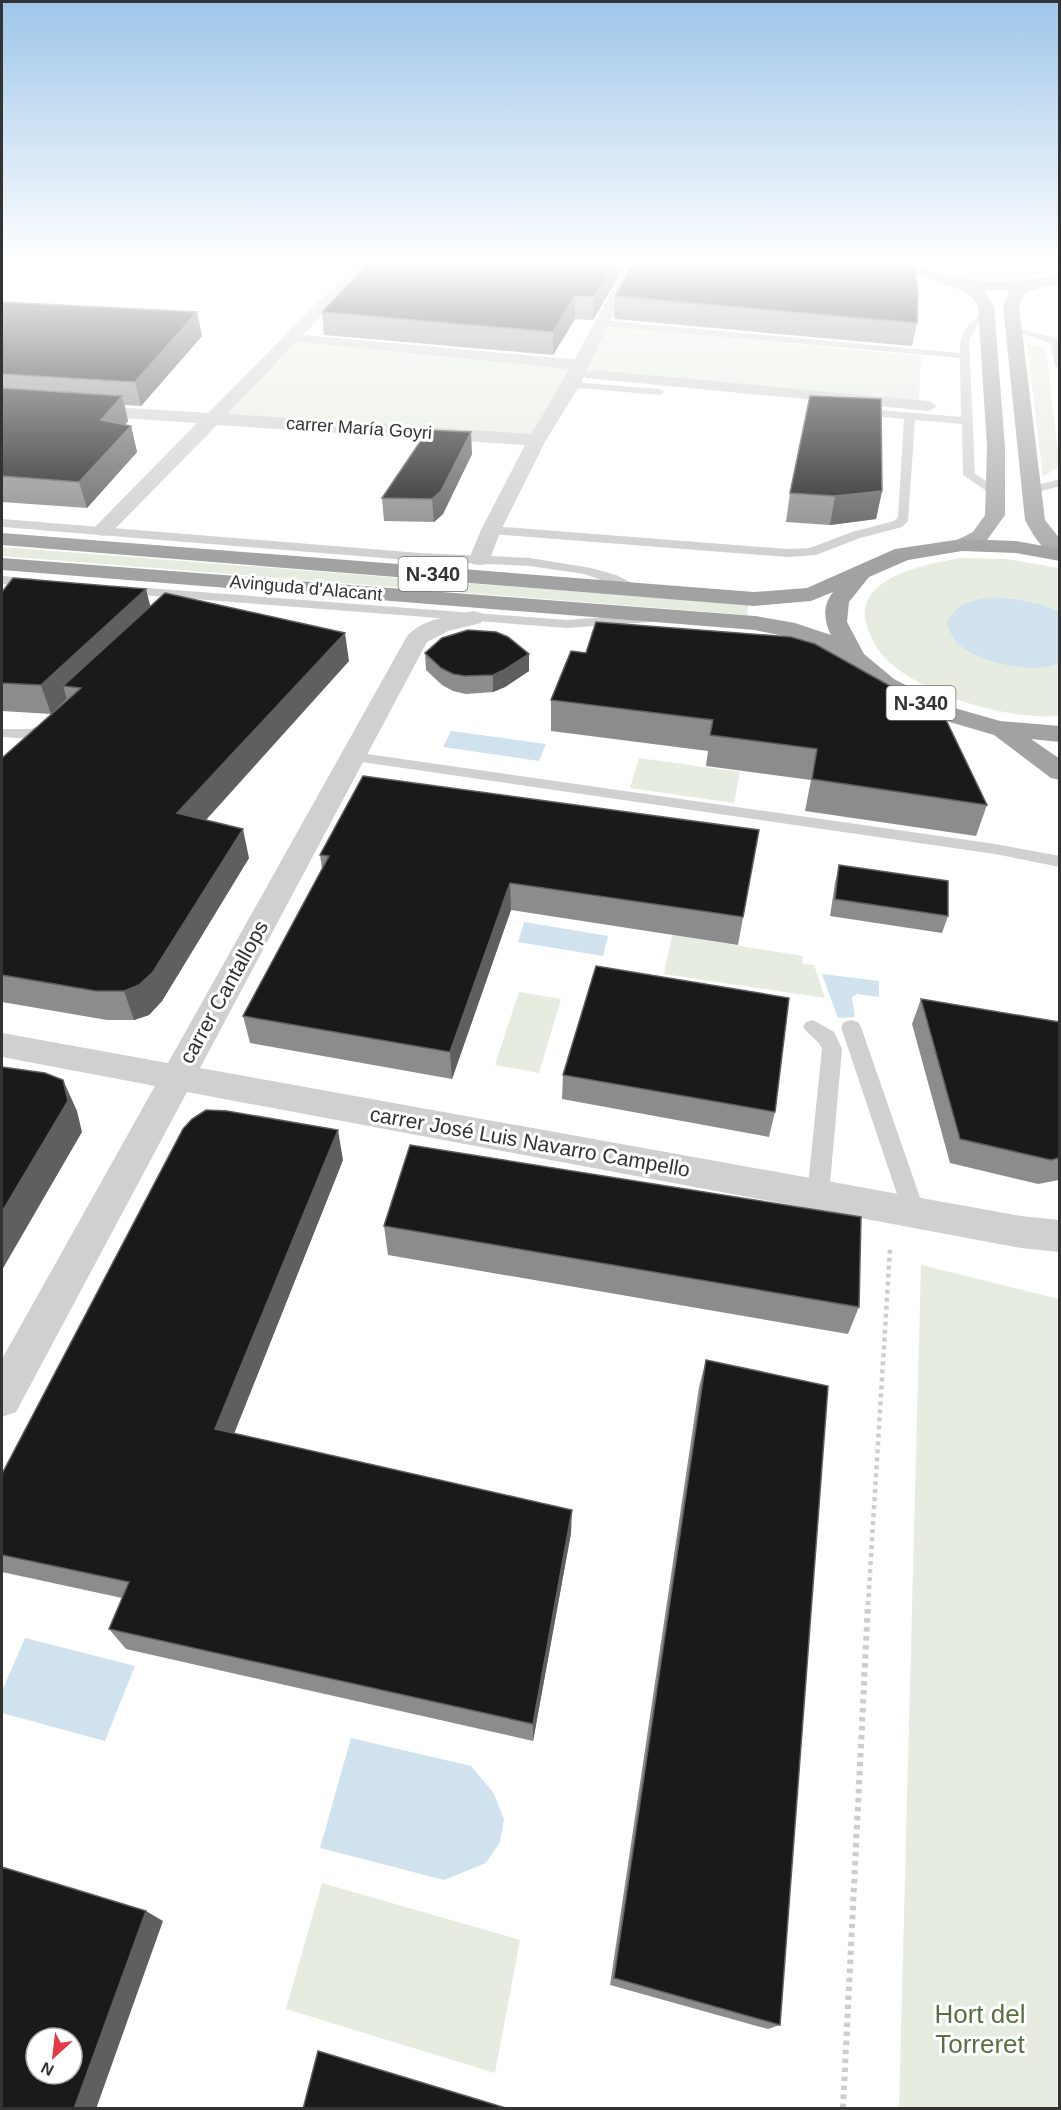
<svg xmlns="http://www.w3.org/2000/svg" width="1061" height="2110" font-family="Helvetica,sans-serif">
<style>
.green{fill:#e6ecdf}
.water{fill:#cfe2ee}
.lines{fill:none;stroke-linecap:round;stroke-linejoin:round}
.path-far1{stroke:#cdcdcd;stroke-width:4.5;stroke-dasharray:4 4;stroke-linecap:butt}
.path{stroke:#cdcdcd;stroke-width:6;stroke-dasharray:4.5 4.5;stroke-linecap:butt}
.service{fill:#d0d0d0;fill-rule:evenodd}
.pedestrian{fill:#d0d0d0;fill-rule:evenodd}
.minor{fill:#d0d0d0;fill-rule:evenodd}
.primary{fill:#ababab;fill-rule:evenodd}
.trunk{fill:#a2a2a2;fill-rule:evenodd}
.wall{fill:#8c8c8c}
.shaded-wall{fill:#5f5f5f}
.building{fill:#1a1a1a;stroke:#5f5f5f;stroke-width:1.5;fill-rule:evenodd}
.labels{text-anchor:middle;stroke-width:6;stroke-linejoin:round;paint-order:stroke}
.far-street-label{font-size:18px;fill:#333;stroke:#fff}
.shield{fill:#fff;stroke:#707070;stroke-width:1.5}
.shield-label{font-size:20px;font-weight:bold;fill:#333}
.street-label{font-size:21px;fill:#333;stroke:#fff}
.near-park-label{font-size:26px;fill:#56703f;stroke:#fff}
</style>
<rect width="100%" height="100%" fill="#fff"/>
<path class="green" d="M925 264H1051V265C1028 293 954 278 925 264Z
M600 325 921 356 919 400 578 370 537 440 213 419 293 338 579 365Z
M1027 343 1046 349 1059 462V466L1043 477Z
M2 547 748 605 747 615 2 556Z
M962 558 1006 559 1059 568V612C1038 601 1017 599 993 597L953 638C988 666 1011 663 1054 666L1059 664V716C1008 719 936 699 895 667 881 656 872 642 867 626 851 577 930 563 962 558Z
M639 758 740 772 734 803 630 788Z
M672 935 803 956 802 964 814 965 825 998 664 974Z
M519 992 561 999 539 1073 495 1065Z
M921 1265 1059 1299V2108H899Z
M322 1883 520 1940 495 2073 286 2009Z"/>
<path class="water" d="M993 597C1017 599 1038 601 1059 612V664C1032 674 969 663 953 637 950 633 949 628 947 623 957 602 971 601 993 597Z
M451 731 546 744 539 761 443 747Z
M524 922 608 936 603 956 518 942Z
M822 974 879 981V997L857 994 852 997 855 1017 838 1018Z
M25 1638 135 1666 105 1741 2 1713V1691Z
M351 1738 471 1766 493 1792 504 1819 500 1842 486 1863 444 1880 320 1848Z"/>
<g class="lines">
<path class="path-far1" d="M868 1605 890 1249"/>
<path class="path" d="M843 2108 868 1604"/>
<path class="service" d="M984 312 992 314 977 326 969 340 975 474 999 490V494H991L963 475 962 424 915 420 908 521 902 527 860 538 816 555 788 557 491 534 485 530 491 526 788 549 810 548 852 532 894 521 898 517 904 419 856 414 851 411 856 408 961 417 960 358 601 326 596 323 601 320 960 353C959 333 968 323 984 312Z
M1011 326 1058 339 1060 369 1055 366 1050 343 1011 330Z
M571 382 660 389 665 392 660 395 567 387 566 385Z
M1060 479V486L1031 494 1025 490 1027 488Z
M2 519 420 553 530 558 591 568 616 575 642 588 635 592 584 574 530 566 420 561 2 527Z
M2 576 38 579 45 583 38 587 2 584Z
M121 586 567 620 651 614 658 618 651 622 567 628 116 593 114 590 116 587Z
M51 721 58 725C44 742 21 738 2 737V729H31Z
M353 752 995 844 1060 856V867L995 854 348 760 345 757Z
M813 1020 834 1032 842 1049 829 1195 826 1201 818 1204 810 1201 807 1195 822 1049C818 1039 809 1036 803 1027L806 1022Z
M851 1020 858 1022 861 1027 925 1212 922 1218 914 1221 906 1218 903 1212 841 1027 844 1022Z"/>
<path class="pedestrian" d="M293 334 580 360 588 365 580 370 288 341 286 338 288 335Z
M592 370 929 401 937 406 929 411 586 378 584 375 586 372Z"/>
<path class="minor" d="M356 264H371L227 414 531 434C566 379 594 321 627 264H641L608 325 580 385 546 440 501 530 488 564 480 565 472 564 469 559 481 530 525 445 217 425 110 534 103 536 96 534 93 530 96 526 197 423 2 410V400L208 413Z
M473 611 481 613 484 618 481 623 448 631 427 642 200 1068 1021 1216 1060 1220V1252L1021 1248 187 1092 16 1412 2 1417V1359L155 1086 2 1057V1033L168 1063 406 638C419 619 452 616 473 611Z"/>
<path class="primary" d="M904 264C924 264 930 271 948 275 985 285 1023 283 1060 274V283C1044 288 1023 287 1019 306L1045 520 1060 539V557C1042 553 1033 534 1025 520L1003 306 1010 291 984 290 994 306 1005 447V515L987 540 969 549 962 551 955 549 951 545 955 541 973 532 985 515 987 447 978 306C961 277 921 288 904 264Z"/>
<path class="trunk" d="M2 533 754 592 807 588 895 549 962 539 1016 541 1060 549V561L1016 553 962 551 908 560 869 577 849 602 847 622 864 654 894 679 944 705 1000 721 1060 726V742L1031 739 1060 759V780L1051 778 994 735 926 715 876 689 846 663 807 641 755 630 2 570V558L755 616 795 623 831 635C824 621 822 606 833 592L811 601 754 606 2 545Z"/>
</g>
<path class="wall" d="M626 264 593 320 575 319 553 355 324 335 322 312Z
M615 296 917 323 912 346 614 319Z
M2 302 197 312 202 336 141 406 125 405 128 421 125 425 131 426 137 452 87 508 2 502Z
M472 454 443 514 434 522 384 521 382 498Z
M882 491 876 519 830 525 786 522 790 493Z
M2 592 150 606 349 661 206 820 249 858 162 1001 149 1015 134 1020H107L2 1002V758L67 700V699L51 714 2 711Z
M571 651 987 805 976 836 805 811 811 780 706 766 708 751 551 731V700Z
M425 653 529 654V671L505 687 493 692 466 694 453 691 442 685 426 670Z
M759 830 738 945 511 910 452 1079 250 1043 243 1016 322 869 320 855Z
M839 865 948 916 942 933 830 916 835 883Z
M921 999 1059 1022V1180L1038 1184 950 1163 912 1024Z
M563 1075 775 1112 769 1137 562 1099Z
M343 1160 234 1433 571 1533 533 1741 126 1649 109 1629 122 1598 2 1572V1474Z
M384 1226 859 1307 848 1334 388 1255Z
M706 1360 780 2025 768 2029 610 1985 699 1387Z"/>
<path class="shaded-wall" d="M614 264H626L593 320 594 297Z
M575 296V319L553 355V332Z
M197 312 202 336 141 406 135 382Z
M122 396 128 421 107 445 101 420Z
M131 426 137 452 87 508 79 482Z
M471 432 472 454 443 514 434 522 432 499Z
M882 491 876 519 830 525 835 496Z
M146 589 153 617 63 686 67 699 51 714 41 685Z
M345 633 349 661 185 843 177 813Z
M529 654V671L505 687 493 692V675Z
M243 829 249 858 162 1001 149 1015 134 1020 124 991Z
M510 883 511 910 452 1079 450 1052Z
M63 1080 77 1111 82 1132 2 1270V1212Z
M338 1130 343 1160 226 1454 215 1429Z
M572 1510 571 1533 533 1741V1724Z
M146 1911 163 1921 96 2109H74Z"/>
<path class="building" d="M368 264H614L594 297 575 296 553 332 322 312Z
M633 264H911L915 268 918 291 917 323 615 296Z
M2 302 197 312 135 382 2 374Z
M2 388 122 396 101 420 131 426 79 482 2 476Z
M810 396 881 399 882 491 835 496 790 493Z
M428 430 471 432 441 491 432 499 382 498Z
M13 578 146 589 41 685 2 683V592Z
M165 593 345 633 177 813 243 829 153 972 139 985 124 991H96L2 975V758L81 688 63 686Z
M596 622 791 637 815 644 924 705 946 720 987 805 812 779 817 749 710 735 713 720 551 700 571 651 586 653Z
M468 630 496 632 508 637 529 654 504 670 493 675 465 676 453 674 441 668 425 653 442 638Z
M363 776 759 830 743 917 510 883 450 1052 243 1016 329 856 320 855Z
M839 865 948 881V916L835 899Z
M596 966 789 998 775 1112 563 1075Z
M921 999 1059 1022V1158L1051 1160 960 1139Z
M2 1067 45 1073 63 1080 68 1101 2 1212Z
M206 1110 227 1111 338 1130 215 1429 572 1510 533 1724 109 1629 129 1582 2 1555V1474L183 1129 192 1119Z
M410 1145 861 1217 859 1307 384 1226Z
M706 1360 828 1386 780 2025 614 1978Z
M2 1867 146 1911 74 2109H2ZM36 2038H72V2074H36Z
M318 2051 509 2109H303Z"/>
<linearGradient id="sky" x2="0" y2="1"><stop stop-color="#9ec6ea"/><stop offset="0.47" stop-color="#fff"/><stop offset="1" stop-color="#fff" stop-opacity="0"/></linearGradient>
<rect width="1061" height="559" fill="url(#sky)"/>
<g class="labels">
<g class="far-street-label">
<text transform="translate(359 428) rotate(4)" y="6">carrer María Goyri</text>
<text transform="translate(306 588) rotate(5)" y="6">Avinguda d'Alacant</text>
</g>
<g class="shield">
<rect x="398.5" y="557" width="69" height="34" rx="4.5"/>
<rect x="886.5" y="686" width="69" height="34" rx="4.5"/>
</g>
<g class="shield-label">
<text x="433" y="581">N-340</text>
<text x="921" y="710">N-340</text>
</g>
<g class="street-label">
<text transform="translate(224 992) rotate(-61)" y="7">carrer Cantallops</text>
<text transform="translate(530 1142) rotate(10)" y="7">carrer José Luis Navarro Campello</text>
</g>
<g class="near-park-label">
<text x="980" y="2023">Hort del<tspan x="980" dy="30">Torreret</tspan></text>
</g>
</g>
<rect width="1061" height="2110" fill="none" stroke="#333333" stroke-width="6"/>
<g transform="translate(54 2056) rotate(207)"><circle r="28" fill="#ffffff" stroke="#adadad" stroke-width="1.5"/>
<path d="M0-4.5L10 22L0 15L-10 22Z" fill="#e63946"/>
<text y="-9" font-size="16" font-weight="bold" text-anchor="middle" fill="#333333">N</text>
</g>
</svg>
